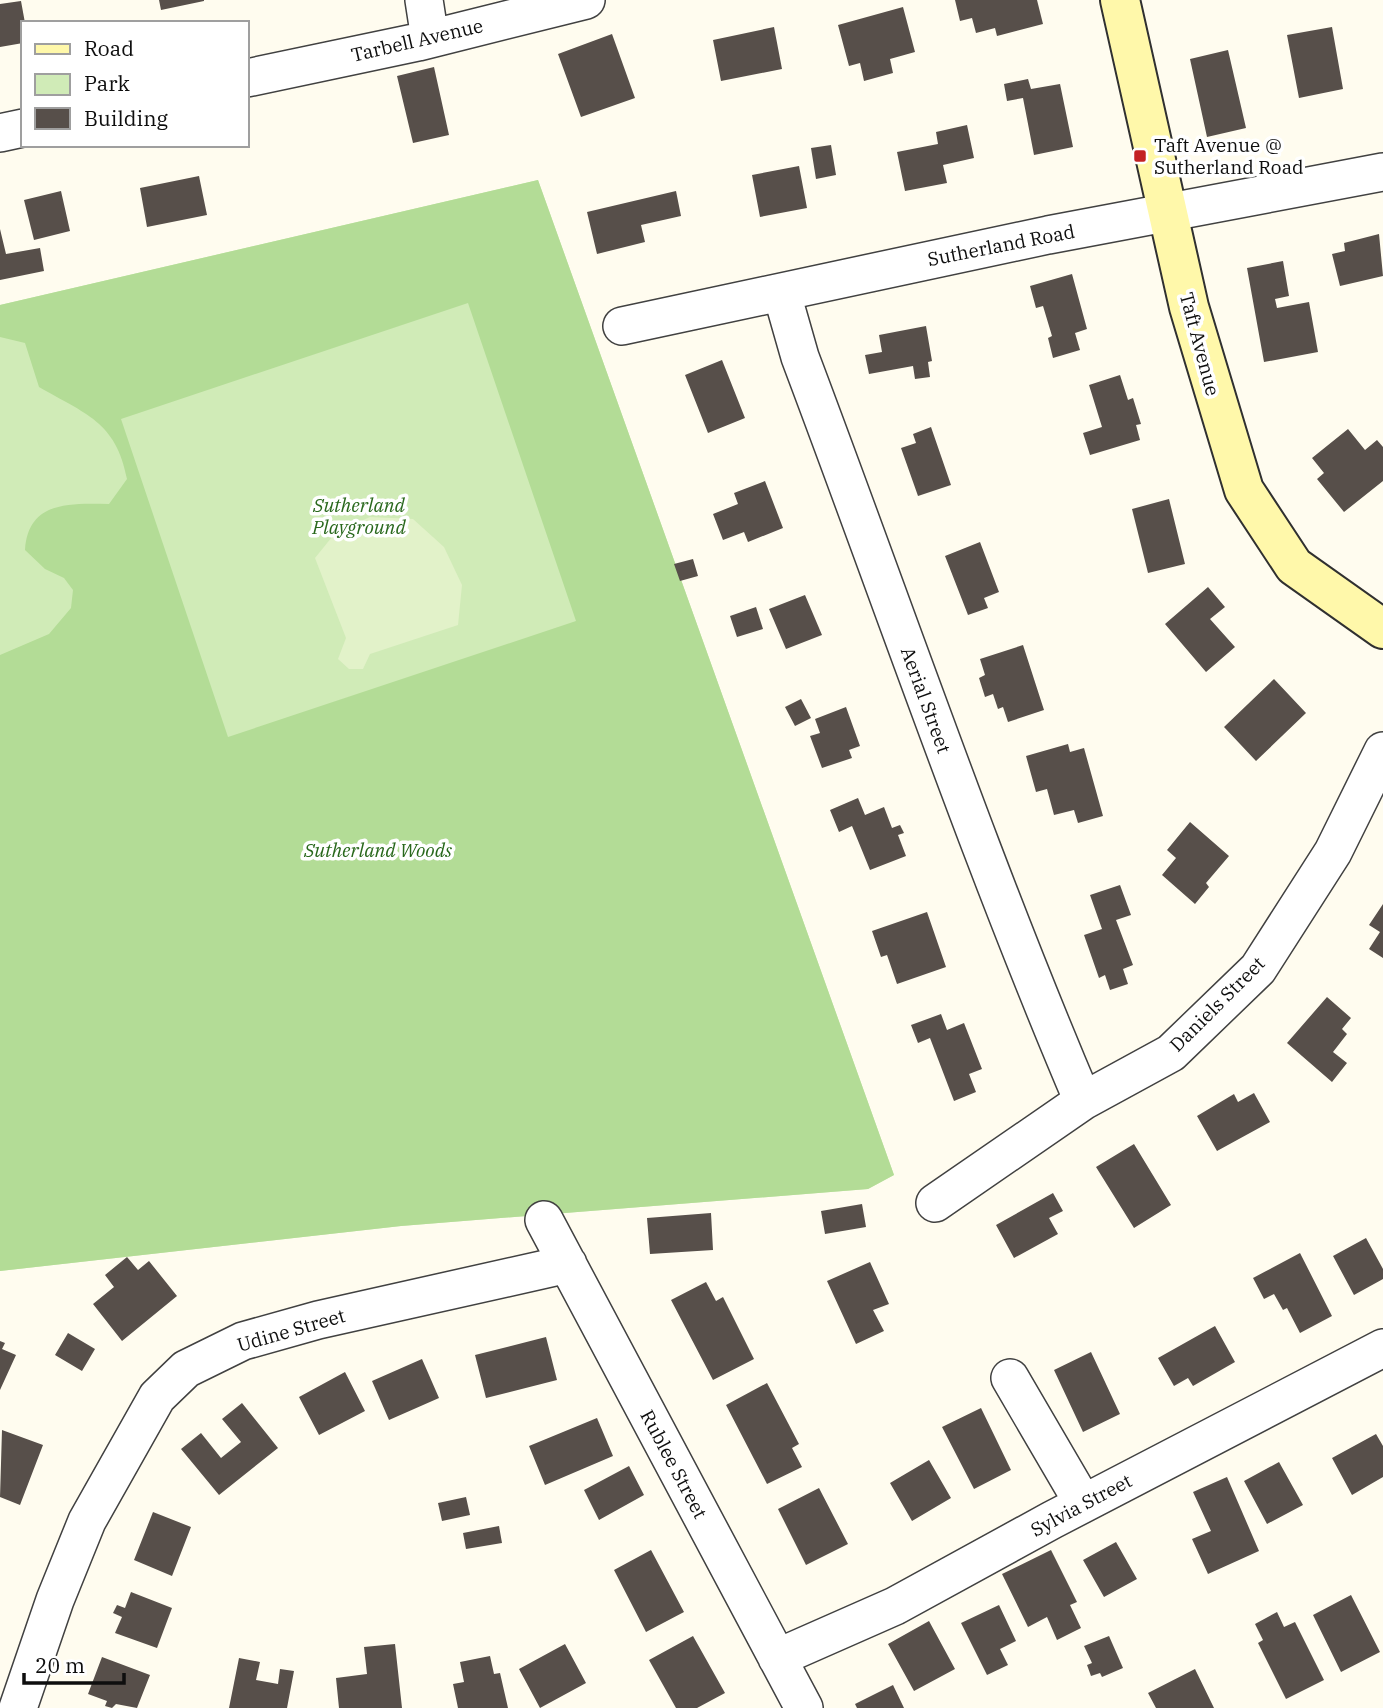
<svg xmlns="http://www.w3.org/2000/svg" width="1383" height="1708" font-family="'IBM Plex Serif',serif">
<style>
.green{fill:#d0ebb7}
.forest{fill:#b3dc96;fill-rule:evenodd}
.pitch{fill:#e2f2c9}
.building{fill:#574f4a}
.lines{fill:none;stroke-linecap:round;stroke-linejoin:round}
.street-casing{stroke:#414141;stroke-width:40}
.secondary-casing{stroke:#303030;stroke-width:42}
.street{stroke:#fff;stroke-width:37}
.secondary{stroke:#fff8aa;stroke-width:38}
.poi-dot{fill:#c32124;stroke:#fff;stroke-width:2.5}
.labels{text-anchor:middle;stroke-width:7;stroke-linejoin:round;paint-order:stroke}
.street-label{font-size:19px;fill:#0e0e0e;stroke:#fff}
.poi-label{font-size:19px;fill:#0e0e0e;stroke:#fff;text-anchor:start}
.park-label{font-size:19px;font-style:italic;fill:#29681c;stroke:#fff}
</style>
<rect width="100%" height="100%" fill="#fffcef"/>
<path class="green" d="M538 180 894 1175 868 1189 401 1226 0 1271V305Z"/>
<path class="forest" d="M538 180 894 1175 868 1189 401 1226 0 1271V655L49 634 71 608 73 590 64 578 45 569 25 550C28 501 70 503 109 504L127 479C116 421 85 414 39 387L25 343 0 337V305ZM468 303 576 621 228 737 121 419Z"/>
<path class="pitch" d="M370 517 413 519 444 547 462 585 458 625 370 654 363 669H349L338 659 346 638 315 558 336 532Z"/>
<path class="building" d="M159 0H204V1L161 10Z
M955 0H1037L1043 24 997 36 995 28 976 33 972 18 960 21Z
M21 1 25 23 23 43 0 47V4Z
M903 7 915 52 890 59 893 73 864 81 860 63 849 66 838 25Z
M774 27 782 69 721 81 713 40Z
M1332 27 1343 89 1299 98 1287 35Z
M612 34 635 98 581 117 558 54Z
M1228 50 1246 128 1207 137 1190 59Z
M434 67 449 135 413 143 397 76Z
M1028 79 1031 89 1060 84 1073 147 1034 155 1023 98 1007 101 1004 84Z
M967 125 974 158 943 165 947 183 905 191 897 152 938 144 936 132Z
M831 145 836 175 816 179 811 148Z
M799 166 807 208 760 217 752 175Z
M199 176 207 215 147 227 140 188Z
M61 191 70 231 34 240 24 200Z
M676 191 681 216 641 225 645 242 597 254 587 212Z
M0 229 6 254 40 248 44 271 0 280Z
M1379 234 1383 276 1340 286 1332 254 1345 251 1344 243Z
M1283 261 1289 296 1275 299 1277 308 1309 302 1318 352 1264 362 1247 268Z
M1072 274 1087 329 1075 333 1080 350 1053 358 1048 338 1052 336 1043 306 1036 308 1030 286Z
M926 326 932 361 928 362 930 377 915 379 913 366 869 374 865 355 882 352 879 335Z
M722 360 745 418 708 433 685 375Z
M1120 375 1128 400 1133 398 1141 424 1136 425 1140 440 1090 455 1083 433 1102 427 1089 385Z
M931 427 951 485 918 496 901 448 916 443 913 434Z
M1348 429 1365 450 1377 440 1383 447V481L1344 512 1317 479 1324 473 1312 458Z
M765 481 783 528 748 542 744 532 723 540 713 514 738 504 734 493Z
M1169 499 1185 564 1148 573 1132 509Z
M980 542 999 592 984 598 988 608 968 615 945 556Z
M693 559 698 576 680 581 674 564Z
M1208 587 1225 607 1210 619 1235 647 1206 672 1165 624Z
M805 595 822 635 786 649 769 609Z
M756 607 763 629 737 637 730 616Z
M1023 645 1044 710 1008 722 1003 707 998 709 993 694 985 697 979 678 985 675 980 659Z
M1274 679 1306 713 1256 761 1224 727Z
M801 699 811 718 795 726 785 707Z
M846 707 860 746 849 750 852 758 822 768 810 736 820 733 815 719Z
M1068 744 1070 752 1084 748 1103 816 1078 823 1074 810 1054 815 1047 789 1036 792 1026 756Z
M858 798 865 815 884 807 892 828 900 825 904 833 898 835 906 856 870 870 852 826 839 832 830 810Z
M1190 822 1229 856 1206 883 1209 887 1195 904 1162 875 1176 858 1167 850Z
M1120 885 1131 915 1116 920 1133 965 1123 969 1128 984 1110 990 1105 975 1099 978 1084 935 1102 929 1090 895Z
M1383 904V958L1369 949 1380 932 1369 925Z
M927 912 946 967 897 984 887 955 881 957 872 931Z
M1327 997 1351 1018 1342 1029 1347 1034 1333 1052 1347 1063 1332 1082 1287 1043Z
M941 1014 947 1030 964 1023 982 1069 969 1074 976 1092 954 1101 930 1038 918 1043 911 1025Z
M1254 1093 1270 1122 1217 1151 1197 1116 1234 1094 1238 1102Z
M1134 1144 1171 1205 1134 1228 1096 1167Z
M1053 1193 1063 1211 1049 1218 1058 1234 1014 1258 996 1225Z
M862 1204 866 1227 825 1234 821 1211Z
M711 1213 713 1250 650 1254 647 1218Z
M1366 1238 1383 1269V1279L1354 1295 1333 1256Z
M1300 1253 1332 1316 1300 1333 1287 1308 1283 1310 1274 1294 1264 1299 1253 1278Z
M127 1257 138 1270 149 1261 177 1296 122 1341 93 1304 114 1287 105 1275Z
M870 1262 889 1304 873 1310 884 1331 856 1344 827 1281Z
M706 1282 716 1301 723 1297 754 1359 713 1380 671 1300Z
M1215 1326 1235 1362 1193 1386 1188 1378 1174 1386 1158 1358Z
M68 1333 95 1349 82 1371 55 1355Z
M546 1337 557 1380 486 1398 475 1355Z
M0 1341 5 1343 2 1349 16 1355 0 1390Z
M1091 1352 1120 1414 1083 1432 1054 1370Z
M422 1359 439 1398 389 1420 372 1381Z
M345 1372 365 1411 319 1435 299 1397Z
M767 1383 799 1444 792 1448 802 1467 767 1484 726 1405Z
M242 1403 278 1448 219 1495 181 1449 201 1433 221 1458 241 1442 222 1419Z
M981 1408 1011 1470 974 1489 942 1427Z
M597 1418 613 1456 545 1485 529 1446Z
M2 1430 43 1445 20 1505 0 1497Z
M1376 1434 1383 1446V1477L1352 1495 1332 1458Z
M929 1460 951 1498 912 1521 890 1483Z
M1279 1462 1303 1505 1267 1524 1244 1481Z
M629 1466 644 1495 599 1520 584 1490Z
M1227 1477 1259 1551 1208 1574 1192 1539 1211 1531 1193 1492Z
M819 1488 848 1544 806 1565 778 1509Z
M466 1497 470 1515 442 1521 438 1503Z
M153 1512 191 1527 172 1576 134 1560Z
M499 1526 502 1543 466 1549 463 1533Z
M1116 1542 1137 1579 1104 1597 1083 1560Z
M651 1550 684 1612 646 1632 614 1570Z
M1051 1550 1077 1602 1070 1605 1081 1628 1057 1640 1047 1617 1028 1627 1002 1574Z
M131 1592 172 1608 157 1648 115 1633 122 1617 113 1613 117 1605 125 1608Z
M1351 1595 1380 1652 1341 1672 1313 1615Z
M999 1605 1016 1641 1000 1649 1008 1665 987 1675 961 1623Z
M1277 1612 1284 1627 1295 1622 1324 1680 1286 1699 1258 1643 1263 1640 1255 1624Z
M929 1621 955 1669 914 1691 888 1644Z
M693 1636 725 1693 697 1708H676L649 1660Z
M1109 1636 1123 1668 1102 1677 1100 1673 1091 1676 1087 1665 1092 1663 1084 1646Z
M395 1644 402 1708H339L336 1678 367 1674 364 1647Z
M565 1644 586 1683 540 1708 519 1669Z
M490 1656 494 1674 500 1673 508 1708H458L453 1684 464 1682 460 1662Z
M102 1657 150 1675 137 1708 116 1704 112 1708 105 1706 107 1701 88 1694Z
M239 1658 260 1662 256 1680 278 1684 280 1669 294 1671 287 1708H229Z
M1195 1669 1214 1708H1156L1148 1693Z
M893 1685 904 1708H857L855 1704Z"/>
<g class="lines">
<defs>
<path id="street" d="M424 0 430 39
M247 78 418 42 586 0
M0 133 23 128
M782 294 800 357C894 606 979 857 1083 1101
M622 326 1048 235 1383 172
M935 1203 1083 1101 1171 1053 1258 969 1333 852 1383 751
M544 1220 804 1708
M1010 1378 1083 1503
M777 1658 895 1606 1052 1520 1383 1348
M18 1708 55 1600 87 1521 157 1397 186 1369 243 1341 318 1320 568 1264"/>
<path id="secondary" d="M1120 0 1189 307 1244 490 1294 566 1383 629"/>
</defs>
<use href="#street" class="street-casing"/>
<use href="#secondary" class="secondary-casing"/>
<use href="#street" class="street"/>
<use href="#secondary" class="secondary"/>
</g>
<rect class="poi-dot" x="1133" y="149" width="14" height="14" rx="3.5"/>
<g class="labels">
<g class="street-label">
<text transform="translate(417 40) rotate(-13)" y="7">Tarbell Avenue</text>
<text transform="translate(1001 245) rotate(-11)" y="7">Sutherland Road</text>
<text transform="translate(1200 344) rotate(75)" y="7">Taft Avenue</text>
<text transform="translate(926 700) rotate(70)" y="7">Aerial Street</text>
<text transform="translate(1217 1004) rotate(-45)" y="7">Daniels Street</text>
<text transform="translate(291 1330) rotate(-16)" y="7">Udine Street</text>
<text transform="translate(674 1464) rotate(62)" y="7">Rublee Street</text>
<text transform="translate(1081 1505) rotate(-28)" y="7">Sylvia Street</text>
</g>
<g class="poi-label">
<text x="1154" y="152">Taft Avenue @<tspan x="1154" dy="22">Sutherland Road</tspan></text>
</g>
<g class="park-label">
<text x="359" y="512">Sutherland<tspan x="359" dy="22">Playground</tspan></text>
<text x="378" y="857">Sutherland Woods</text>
</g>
</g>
<rect x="21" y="21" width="228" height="126" fill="#ffffff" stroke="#9f9f9f" stroke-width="2"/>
<rect x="35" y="44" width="35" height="10" fill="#fff8aa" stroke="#9f9f9f" stroke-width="2"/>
<text x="84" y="56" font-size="21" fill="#0e0e0e">Road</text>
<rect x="35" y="74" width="35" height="21" fill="#d0ebb7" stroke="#9f9f9f" stroke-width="2"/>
<text x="84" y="91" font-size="21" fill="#0e0e0e">Park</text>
<rect x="35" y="108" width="35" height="21" fill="#574f4a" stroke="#9f9f9f" stroke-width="2"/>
<text x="84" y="126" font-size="21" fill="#0e0e0e">Building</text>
<path d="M24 1673v10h100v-10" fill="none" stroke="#0e0e0e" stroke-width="3.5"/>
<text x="35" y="1673" font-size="21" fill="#0e0e0e" stroke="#ffffff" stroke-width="5" paint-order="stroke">20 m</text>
</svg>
